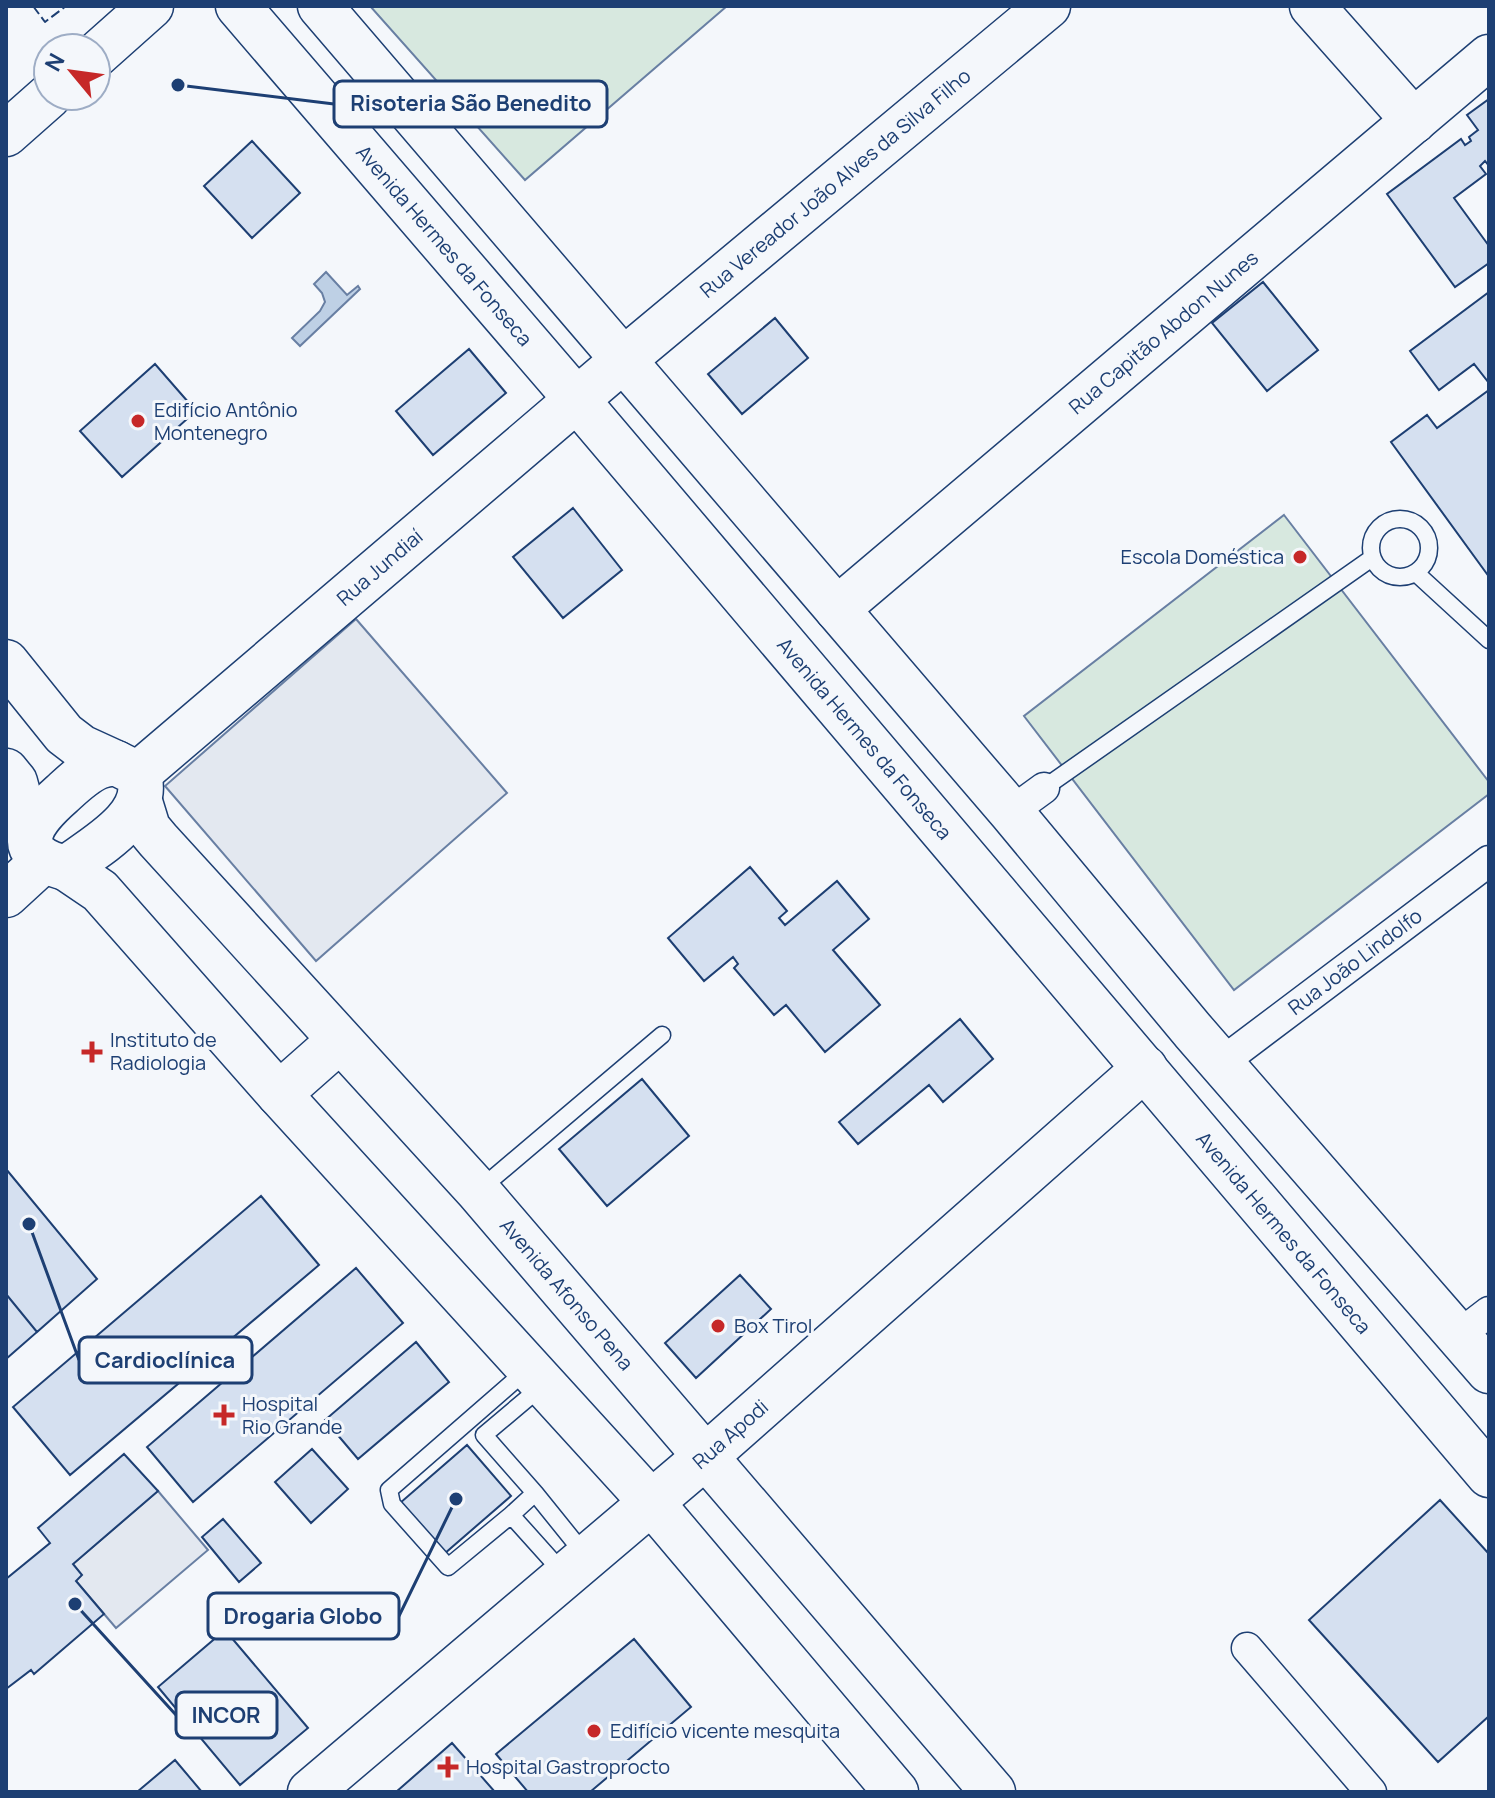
<svg xmlns="http://www.w3.org/2000/svg" width="1495" height="1798" font-family="Manrope,sans-serif">
<style>
.green{fill:#d7e8df;stroke:#687fa3;stroke-width:2}
.parking{fill:#e3e8f0;stroke:#687fa3;stroke-width:2}
.water{fill:#bed0e5;stroke:#687fa3;stroke-width:2}
.building{fill:#d5e0f0;stroke:#1d3f73;stroke-width:2}
.lines{fill:none;stroke-linecap:round;stroke-linejoin:round}
.lane-casing{stroke:#1d3f73;stroke-width:19}
.street-casing{stroke:#1d3f73;stroke-width:33}
.secondary-casing{stroke:#1d3f73;stroke-width:47}
.primary-casing{stroke:#1d3f73;stroke-width:47}
.lane{stroke:#f4f7fb;stroke-width:16}
.street{stroke:#f4f7fb;stroke-width:30}
.secondary{stroke:#f4f7fb;stroke-width:44}
.primary{stroke:#f4f7fb;stroke-width:44}
.fence{stroke:#1d3f73;stroke-width:2;stroke-dasharray:10 4;stroke-linecap:butt}
.poi-dot{fill:#c62828;stroke:#f4f7fb;stroke-width:3}
.labels{text-anchor:middle;stroke-width:6;stroke-linejoin:round;paint-order:stroke}
.street-label{font-size:20px;fill:#1d3f73;stroke:#f4f7fb}
.poi-label{font-size:20px;fill:#1d3f73;stroke:#f4f7fb;text-anchor:start}
.leader{fill:none;stroke:#1d3f73;stroke-width:3}
.callout-dot{fill:#1d3f73;stroke:#f4f7fb;stroke-width:3}
.callout{fill:#f4f7fb;stroke:#1d3f73;stroke-width:3}
.callout-label{font-size:22px;text-anchor:middle;font-weight:bold;fill:#1d3f73}
</style>
<rect width="100%" height="100%" fill="#f4f7fb"/>
<path class="green" d="M370 6H727L525 180Z
M1284 515 1489 782V794L1234 990 1024 716Z"/>
<path class="parking" d="M356 619 507 793 316 961 165 786Z
M158 1491 208 1550 116 1628 76 1581 73 1564Z"/>
<path class="water" d="M326 272 347 295 358 286 360 289 300 346 292 338 320 311 325 302 322 293 314 284Z"/>
<path class="building" d="M1489 99V166L1485 161 1480 166 1486 174 1454 198 1489 246V263L1455 287 1387 194 1461 139 1465 145 1471 141 1469 137 1478 130 1467 115Z
M252 141 300 193 252 238 204 186Z
M1263 282 1318 350 1267 391 1212 323Z
M1489 292V383L1474 364 1439 390 1410 351Z
M775 318 808 358 742 414 708 374Z
M469 349 506 393 433 455 396 411Z
M155 364 196 411 122 477 80 431Z
M1489 390V572L1487 574 1391 442 1427 415 1437 428Z
M573 508 622 570 563 618 513 557Z
M750 867 787 911 779 918 785 925 837 881 869 919 833 950 880 1005 825 1052 786 1005 774 1015 734 968 738 964 733 957 704 981 668 938Z
M960 1019 993 1059 943 1102 929 1085 858 1144 839 1122Z
M642 1079 689 1136 607 1206 559 1149Z
M6 1169 97 1279 37 1332 6 1294Z
M261 1196 319 1265 70 1475 13 1407Z
M356 1268 403 1323 193 1502 147 1447Z
M740 1275 771 1309 696 1378 665 1343Z
M6 1294 37 1332 6 1359Z
M416 1342 449 1382 358 1459 325 1420Z
M467 1445 511 1496 444 1554 400 1503Z
M312 1449 348 1489 311 1523 275 1482Z
M124 1454 158 1491 73 1564 82 1575 76 1581 104 1614 34 1674 31 1670 6 1689V1579L50 1543 38 1528Z
M1440 1500 1489 1554V1716L1438 1762 1309 1620Z
M223 1519 261 1563 239 1582 202 1537Z
M225 1630 308 1728 240 1785 158 1687Z
M634 1639 691 1707 590 1792H528L496 1754Z
M452 1743 495 1792H396Z
M175 1760 202 1792H137Z"/>
<g class="lines">
<defs>
<path id="lane" d="M1371 548a29 29 0 1 1 58 0a29 29 0 1 1-58 0Z
M1416 573 1489 640
M1044 788 1372 558
M479 1190 662 1035
M529 1368 389 1490 392 1504 448 1567 511 1515 563 1573
M535 1493 585 1555
M511 1515 535 1493 484 1435 541 1387"/>
<g id="street">
<path d="M1011 812 1044 788"/>
<path id="s1" d="M1221 1063 1489 861"/>
<path d="M1459 1335 1489 1312"/>
<path d="M1247 1648 1371 1792"/>
</g>
<g id="secondary">
<path d="M1312 6 1414 121"/>
<path d="M96 55 151 6"/>
<path d="M6 134 49 96"/>
<path id="s2" d="M837 609 1489 57"/>
<path d="M6 662 64 734 81 747 116 763"/>
<path d="M116 763 138 774C154 815 95 847 66 868 8 854 30 822 62 794 73 784 84 773 98 767 103 765 110 764 116 763Z"/>
<path d="M6 771 15 782 29 834"/>
<path id="s3" d="M138 774 622 361 1048 6"/>
<path id="s4" d="M140 802 148 828 158 840 478 1191 993 1792"/>
<path d="M66 868 100 891 279 1094 651 1502 896 1792"/>
<path d="M6 895 43 861"/>
<path d="M279 1094 339 1041"/>
<path id="s5" d="M310 1792 705 1457 1145 1068"/>
</g>
<g id="primary">
<path id="s6" d="M238 6 577 400 1489 1475"/>
<path d="M320 6 1011 812 1193 1031 1489 1371"/>
</g>
</defs>
<use href="#lane" class="lane-casing"/>
<use href="#street" class="street-casing"/>
<use href="#secondary" class="secondary-casing"/>
<use href="#primary" class="primary-casing"/>
<use href="#lane" class="lane"/>
<use href="#street" class="street"/>
<use href="#secondary" class="secondary"/>
<use href="#primary" class="primary"/>
<path class="fence" d="M33 6 45 22 66 6"/>
</g>
<g class="poi-dot">
<circle cx="138" cy="421" r="8"/>
<circle cx="1300" cy="557" r="8"/>
<path d="M88 1040h8v8h8v8h-8v8h-8v-8h-8v-8h8z"/>
<circle cx="718" cy="1326" r="8"/>
<path d="M220 1403h8v8h8v8h-8v8h-8v-8h-8v-8h8z"/>
<circle cx="594" cy="1731" r="8"/>
<path d="M444 1755h8v8h8v8h-8v8h-8v-8h-8v-8h8z"/>
</g>
<g class="labels">
<g class="street-label">
<text dy="7" stroke="none"><textPath href="#s3" startOffset="914">Rua Vereador João Alves da Silva Filho</textPath></text>
<text dy="7" stroke="none"><textPath href="#s6" startOffset="316">Avenida Hermes da Fonseca</textPath></text>
<text dy="7" stroke="none"><textPath href="#s2" startOffset="428">Rua Capitão Abdon Nunes</textPath></text>
<text dy="7" stroke="none"><textPath href="#s3" startOffset="318">Rua Jundiaí</textPath></text>
<text dy="7" stroke="none"><textPath href="#s6" startOffset="964">Avenida Hermes da Fonseca</textPath></text>
<text dy="7" stroke="none"><textPath href="#s1" startOffset="168">Rua João Lindolfo</textPath></text>
<text dy="7" stroke="none"><textPath href="#s6" startOffset="1612">Avenida Hermes da Fonseca</textPath></text>
<text dy="7" stroke="none"><textPath href="#s4" startOffset="654">Avenida Afonso Pena</textPath></text>
<text dy="7" stroke="none"><textPath href="#s5" startOffset="552">Rua Apodi</textPath></text>
</g>
<g class="poi-label">
<text x="154" y="417">Edifício Antônio<tspan x="154" dy="23">Montenegro</tspan></text>
<text x="1284" y="564" text-anchor="end">Escola Doméstica</text>
<text x="110" y="1047">Instituto de<tspan x="110" dy="23">Radiologia</tspan></text>
<text x="734" y="1333">Box Tirol</text>
<text x="242" y="1411">Hospital<tspan x="242" dy="23">Rio Grande</tspan></text>
<text x="610" y="1738">Edifício vicente mesquita</text>
<text x="466" y="1774">Hospital Gastroprocto</text>
</g>
</g>
<path class="leader" d="M178 85L334 104M29 1224L79 1360M456 1499L399 1616M75 1604L176 1715"/>
<g class="callout-dot">
<circle cx="178" cy="85" r="8"/>
<circle cx="29" cy="1224" r="8"/>
<circle cx="456" cy="1499" r="8"/>
<circle cx="75" cy="1604" r="8"/>
</g>
<g class="callout">
<rect x="334" y="81" width="273" height="46" rx="8"/>
<rect x="79" y="1337" width="173" height="46" rx="8"/>
<rect x="208" y="1593" width="191" height="46" rx="8"/>
<rect x="176" y="1692" width="101" height="46" rx="8"/>
</g>
<g class="callout-label">
<text x="471" y="111">Risoteria São Benedito</text>
<text x="165" y="1368">Cardioclínica</text>
<text x="303" y="1624">Drogaria Globo</text>
<text x="226" y="1723">INCOR</text>
</g>
<rect width="1495" height="1798" fill="none" stroke="#1d3f73" stroke-width="16"/>
<g transform="translate(72 72) rotate(299)"><circle r="38" fill="#f4f7fb" stroke="#9eadc5" stroke-width="2"/>
<path d="M0-6L14 30L0 20L-14 30Z" fill="#c62828"/>
<text y="-12" font-size="22" font-weight="bold" text-anchor="middle" fill="#1d3f73">N</text>
</g>
</svg>
